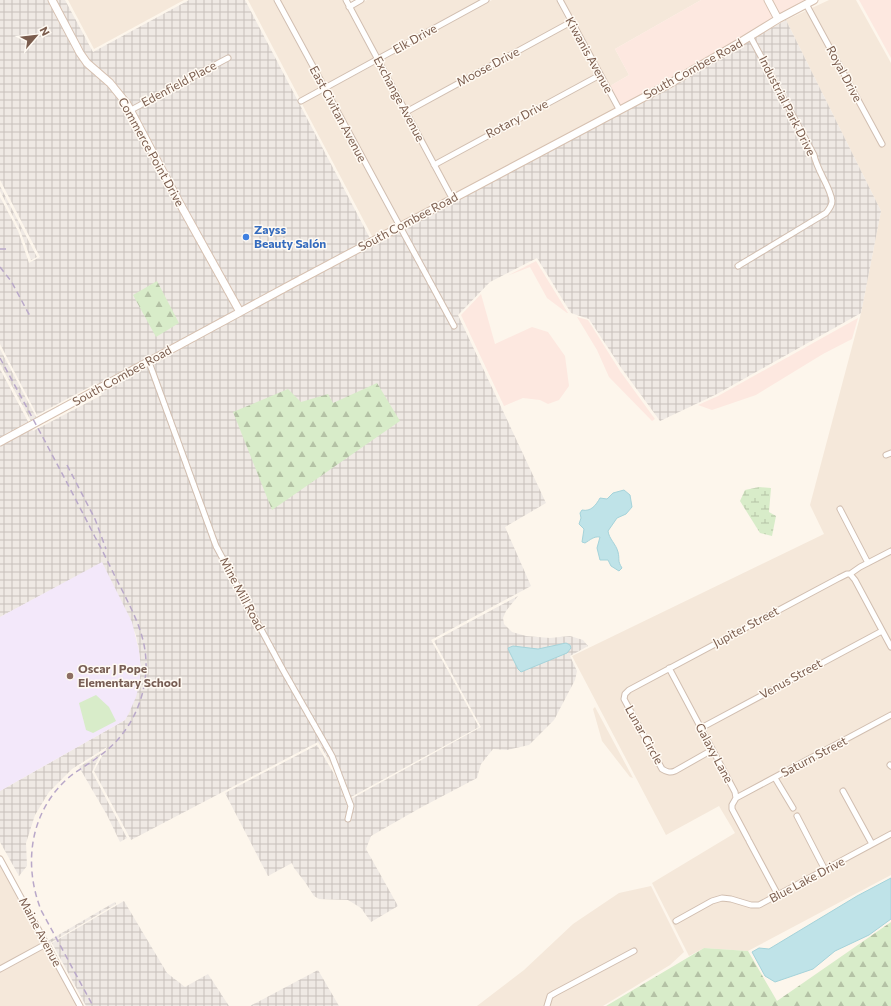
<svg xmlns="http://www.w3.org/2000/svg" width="891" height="1006" font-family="Commissioner,sans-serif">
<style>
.residential{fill:#f5e8da}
.commercial{fill:#fde8e0}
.industrial{fill:url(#industrial-grid);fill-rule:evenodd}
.education{fill:#f3e8fa}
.forest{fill:url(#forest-firs)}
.wetland{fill:url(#wetland-marsh)}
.garden{fill:#d8ecc9}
.water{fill:#bfe3e8;stroke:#a5d3da}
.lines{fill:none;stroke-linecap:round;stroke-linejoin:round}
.street-casing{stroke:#d1beb0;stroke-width:7}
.secondary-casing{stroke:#d6c0b0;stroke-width:9}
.street{stroke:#fff;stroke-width:5}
.secondary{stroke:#fff;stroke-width:7}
.rail{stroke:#b9a8c9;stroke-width:1.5;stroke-dasharray:6 4;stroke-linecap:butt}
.shop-dot{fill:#3f7fe0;stroke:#fffaf3;stroke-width:1.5}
.education-dot{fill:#8d6e63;stroke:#fffaf3;stroke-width:1.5}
.labels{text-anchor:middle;stroke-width:3;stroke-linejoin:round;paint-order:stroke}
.street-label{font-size:12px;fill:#7a5c4d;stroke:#fffaf3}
.shop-label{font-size:12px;font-weight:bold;fill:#366cbe;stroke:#fffaf3;text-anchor:start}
.education-label{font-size:12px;font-weight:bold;fill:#785e54;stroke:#fffaf3;text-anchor:start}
</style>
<defs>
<pattern id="industrial-grid" width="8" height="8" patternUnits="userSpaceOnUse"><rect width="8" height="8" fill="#efe9e4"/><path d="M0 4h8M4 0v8" fill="none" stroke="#c7c0bb"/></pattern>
<pattern id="forest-firs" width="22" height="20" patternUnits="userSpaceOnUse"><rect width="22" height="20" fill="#d8ecc9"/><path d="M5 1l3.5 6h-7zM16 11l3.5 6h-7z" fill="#b4c2a5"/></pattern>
<pattern id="wetland-marsh" width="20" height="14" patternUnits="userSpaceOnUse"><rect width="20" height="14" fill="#d8ecc9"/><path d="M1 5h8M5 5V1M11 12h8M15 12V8" fill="none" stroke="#b4c2a5"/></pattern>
</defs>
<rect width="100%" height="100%" fill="#fdf6ec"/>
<path class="residential" d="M68 0H184L94 49Z
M248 0H273L321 88 300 99Z
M280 0H342L374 59 326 85Z
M367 0H481L379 56 353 7Z
M492 0H556L567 21 407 108 381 61Z
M563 0H701L615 49 629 75 610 86Z
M829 0H856L891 63V875L748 951 704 948 689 956 652 883 735 833 719 806 666 835 572 656 824 534 810 505 861 313 881 211 786 20Z
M570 25 597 74 435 161 409 112Z
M376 64 448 198 401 223 329 89Z
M599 78 615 109 453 195 438 165Z
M323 92 396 226 373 238 302 104Z
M595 707 633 778 630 777 602 741 593 709Z
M0 864 45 941 0 966Z
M651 886 684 952 670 965 603 1006H477L524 970 573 924 619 893Z
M47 946 79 1006H0V972Z"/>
<path class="commercial" d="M701 0H765L774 18 737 41 667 81 621 106 610 86 629 75 615 49Z
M771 0H808L779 15Z
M859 0H891V58Z
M536 261 568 313H567L547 298 530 267 507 276Z
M481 294 495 344 532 327 548 332 565 356 569 386 559 400 548 404 540 400 523 398 504 406 461 315Z
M577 317 588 320 620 371 655 419 652 421 609 377 597 350Z
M858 318 852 339 823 354 756 395 712 410 698 405 718 396Z"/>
<path class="industrial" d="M0 0H65L93 52 189 0H245L374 246 786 20 881 211 861 313 717 394 660 421 622 369 589 319 571 313 537 258 490 282 458 315 546 503 505 527 531 586 431 640 479 727 351 797 318 742 131 840 94 771 107 747 72 769 49 792 35 815 26 843 27 866 19 876 0 842V791L125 720 139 685 141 668 139 651 136 635 102 563 0 617V369L33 431 102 395 95 384 37 415 0 344V197L18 231 29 263 40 257 0 180Z
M0 186 37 257 31 260 20 230 0 191Z
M0 349 36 417 94 387 95 388 32 423 0 364Z
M518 596 506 611 503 618 504 624 512 632 526 636 550 638 570 636 583 640 588 646 570 656 577 671 575 680 554 720 529 745 507 750 493 749 481 764 477 778 420 808 371 836 366 849 398 906 371 922 361 908 348 900 319 899 314 896 305 882 294 868 292 863 268 876 225 793 317 745 337 779 348 807 345 821H351L354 806 351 799 481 727 434 641ZM566 643 534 666 521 672 534 649 548 648Z
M101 753 92 772 127 838 120 842 107 815 79 767Z
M124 901 167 973 185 987 208 974 229 1006H86L52 943Z
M115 902 116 904 50 943 83 1006H79L47 946 50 944 48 941Z
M318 970 339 1006H250Z"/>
<path class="education" d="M102 562 132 622 139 651 141 668 139 685 136 697 129 713 125 720 0 791V617Z"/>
<path class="forest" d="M157 281 179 323 156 337 133 295Z
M377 383 400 421 272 510 233 412 288 389 301 402 328 394 333 403Z
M891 922V1006H606L704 948 748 951 777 1001Z"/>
<path class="wetland" d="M759 487 771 488 769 512 776 516 772 536 760 533 740 501 745 490Z"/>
<path class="garden" d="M96 695 109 707 116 721 93 733 86 730 79 703Z"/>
<path class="water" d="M624 490 630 495 632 507 626 514 617 518 608 531C609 539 616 544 618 552 620 560 617 560 622 568L619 571 611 566 608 560H600L597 548 600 537C594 536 590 540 585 543L582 542 584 529 579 524 581 518 580 513 582 510C591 512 596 505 600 498L607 499 613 493Z
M566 643 570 645 571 648 567 653 521 672 518 669 509 651 508 648 513 646 538 649Z
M891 878V919L869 935 835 951 813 969 775 982 765 976 752 952 759 948 769 949 857 896Z"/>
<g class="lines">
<defs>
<path id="street" d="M277 0 454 326
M346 0 452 198
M560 0 619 109
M806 4 882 144
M349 7 361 0
M301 101 486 0
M131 110 228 58
M406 112 571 22
M434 165 600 75
M738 266 826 213C829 209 832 206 832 201 831 188 817 171 814 155L750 36
M149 362 216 546 283 670 332 756 351 806 348 819
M886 455 891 453
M840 509 868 563
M850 574 855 580 891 647
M669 668 735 792 736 798 732 805V809L748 839
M701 728 882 631
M712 750 675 771C670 773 667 772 662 769L624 699 625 694 629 690 839 578 847 574H850L860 567 891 551
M890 765 891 766
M775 778 793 808
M843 791 872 844
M736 798 891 715
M797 816 825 870
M749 841 778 895
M0 859 80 1006
M676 921 712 901 722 898 731 899 751 905H759L891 834
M0 969 46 944
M547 1006 550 996 555 993 634 951"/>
<path id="secondary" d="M52 0 80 53 87 63 110 83 127 104 179 202 240 312
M768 0 778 19
M0 442 292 284 669 84 739 43 778 19 814 0"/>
</defs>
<use href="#street" class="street-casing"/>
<use href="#secondary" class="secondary-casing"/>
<use href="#street" class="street"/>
<use href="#secondary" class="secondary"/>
<path class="rail" d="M0 249H10
M0 267 11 281 30 316
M0 358C32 417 64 476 95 537 104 553 112 571 121 588 134 614 147 638 146 668 145 704 127 737 98 757 88 765 77 770 67 779 30 813 23 864 41 910L93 1006
M67 465 95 519 106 549"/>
</g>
<circle class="shop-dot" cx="246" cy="237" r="4"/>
<circle class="education-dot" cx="70" cy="676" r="4"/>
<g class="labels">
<g class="street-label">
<text transform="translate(415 39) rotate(-29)" y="4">Elk Drive</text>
<text transform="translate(589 55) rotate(61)" y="4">Kiwanis Avenue</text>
<text transform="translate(488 67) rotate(-28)" y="4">Moose Drive</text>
<text transform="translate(693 69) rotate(-29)" y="4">South Combee Road</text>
<text transform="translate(844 74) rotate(62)" y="4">Royal Drive</text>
<text transform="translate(179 84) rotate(-28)" y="4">Edenfield Place</text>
<text transform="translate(399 99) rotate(62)" y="4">Exchange Avenue</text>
<text transform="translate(787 106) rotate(63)" y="4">Industrial Park Drive</text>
<text transform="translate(338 114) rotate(62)" y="4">East Civitan Avenue</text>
<text transform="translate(517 119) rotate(-28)" y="4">Rotary Drive</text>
<text transform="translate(151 152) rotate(61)" y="4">Commerce Point Drive</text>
<text transform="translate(408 222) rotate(-28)" y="4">South Combee Road</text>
<text transform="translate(122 376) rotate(-29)" y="4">South Combee Road</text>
<text transform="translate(242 594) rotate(62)" y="4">Mine Mill Road</text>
<text transform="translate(746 627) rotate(-28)" y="4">Jupiter Street</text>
<text transform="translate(791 679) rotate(-29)" y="4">Venus Street</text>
<text transform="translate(644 735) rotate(61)" y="4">Lunar Circle</text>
<text transform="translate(714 753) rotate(62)" y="4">Galaxy Lane</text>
<text transform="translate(814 757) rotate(-28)" y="4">Saturn Street</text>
<text transform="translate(807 880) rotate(-28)" y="4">Blue Lake Drive</text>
<text transform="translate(40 932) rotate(62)" y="4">Maine Avenue</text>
</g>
<g class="shop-label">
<text x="254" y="234">Zayss<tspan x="254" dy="14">Beauty Salón</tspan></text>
</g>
<g class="education-label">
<text x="78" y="673">Oscar J Pope<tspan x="78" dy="14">Elementary School</tspan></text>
</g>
</g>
<g transform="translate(36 36) rotate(62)" stroke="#fffaf3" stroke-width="3" paint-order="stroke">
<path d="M0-3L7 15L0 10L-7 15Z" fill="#7a5c4d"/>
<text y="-6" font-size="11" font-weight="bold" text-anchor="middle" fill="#7a5c4d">N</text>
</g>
</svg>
